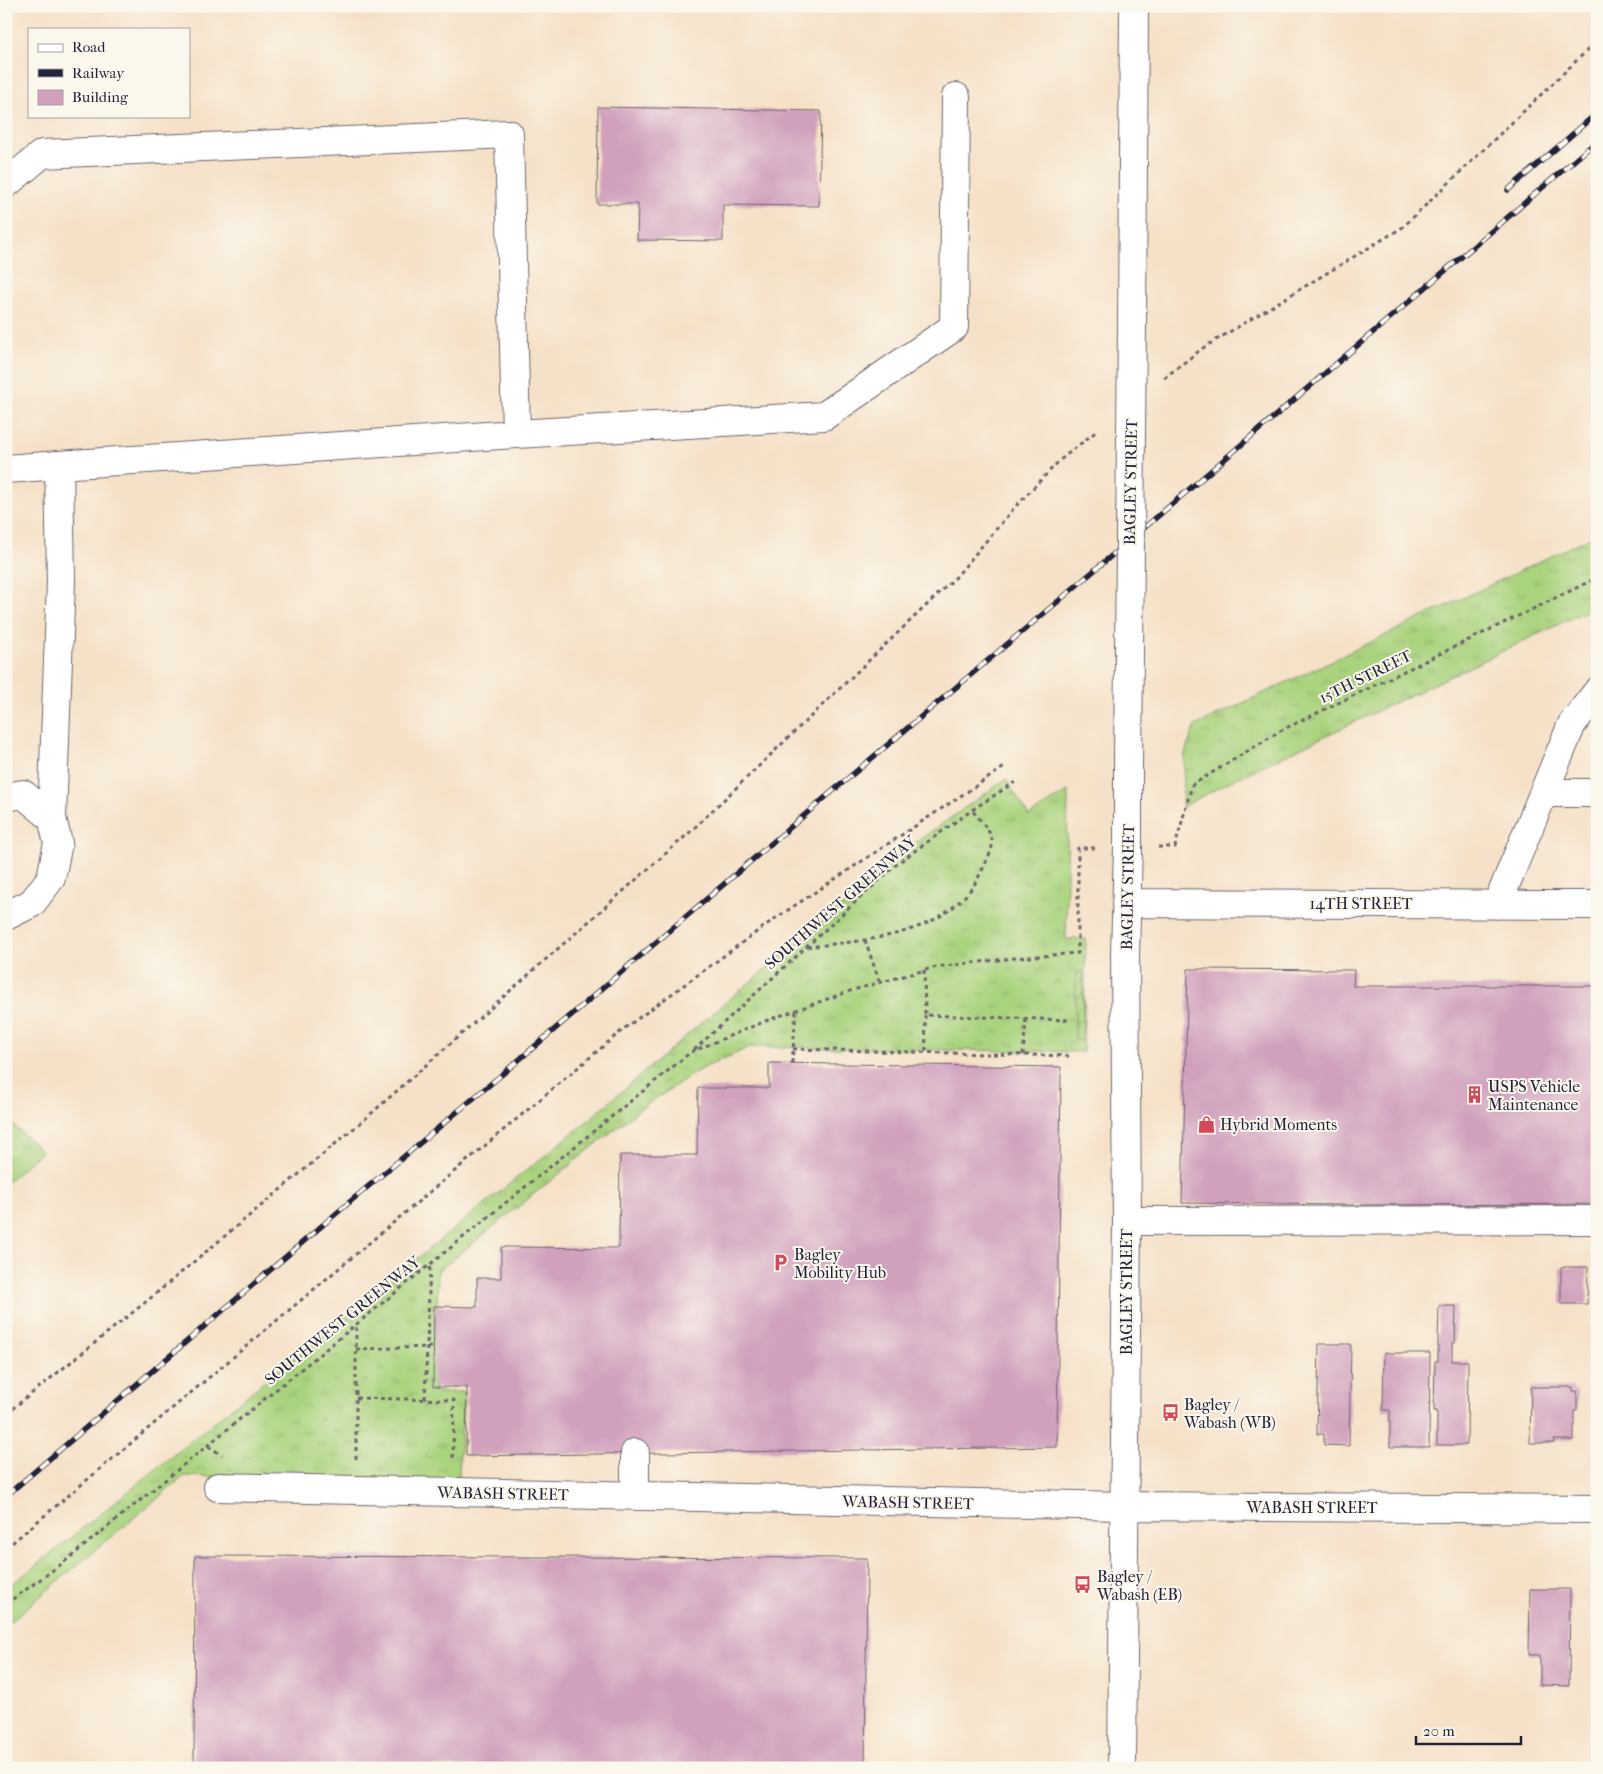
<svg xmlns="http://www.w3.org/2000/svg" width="1603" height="1774" font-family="'IM FELL French Canon',serif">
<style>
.grass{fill:url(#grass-tufts);stroke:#667a5c}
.garden{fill:url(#garden-furrows);stroke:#667a5c}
.building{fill:#d0a0bd}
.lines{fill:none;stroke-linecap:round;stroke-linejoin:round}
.minor-casing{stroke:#6c656c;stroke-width:30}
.path{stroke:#6c656c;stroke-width:3;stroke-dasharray:4 4;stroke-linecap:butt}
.minor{stroke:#fff;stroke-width:28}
.rail-casing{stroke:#22223b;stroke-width:5.5}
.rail{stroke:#fbf7ec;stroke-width:4;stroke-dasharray:11;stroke-linecap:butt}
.minor-bridge-casing{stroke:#6c656c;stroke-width:30;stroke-linecap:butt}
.minor-bridge{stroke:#fff;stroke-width:28}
.labels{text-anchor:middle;stroke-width:4;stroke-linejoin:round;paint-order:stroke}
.street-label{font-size:16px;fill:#22223b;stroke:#fbf7ec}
.poi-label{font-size:16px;fill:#22223b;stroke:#fbf7ec;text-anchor:start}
</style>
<defs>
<pattern id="grass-tufts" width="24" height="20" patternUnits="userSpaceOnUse" patternTransform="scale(1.25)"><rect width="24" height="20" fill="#aad37e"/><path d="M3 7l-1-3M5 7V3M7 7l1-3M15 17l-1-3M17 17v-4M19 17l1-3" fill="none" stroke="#92b56e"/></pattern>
<pattern id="garden-furrows" width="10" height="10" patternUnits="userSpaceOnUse" patternTransform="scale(1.25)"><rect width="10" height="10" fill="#aad37e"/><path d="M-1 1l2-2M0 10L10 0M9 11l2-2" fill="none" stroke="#92b56e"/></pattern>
</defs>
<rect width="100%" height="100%" fill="#fbf7ec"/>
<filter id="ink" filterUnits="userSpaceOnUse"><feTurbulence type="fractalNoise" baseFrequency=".02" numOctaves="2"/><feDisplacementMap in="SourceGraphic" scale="10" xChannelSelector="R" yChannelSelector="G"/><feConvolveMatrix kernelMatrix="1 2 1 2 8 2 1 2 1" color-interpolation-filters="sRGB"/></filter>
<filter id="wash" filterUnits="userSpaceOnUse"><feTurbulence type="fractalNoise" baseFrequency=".0096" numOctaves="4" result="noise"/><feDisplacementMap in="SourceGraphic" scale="20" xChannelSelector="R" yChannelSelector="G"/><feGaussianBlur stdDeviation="1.12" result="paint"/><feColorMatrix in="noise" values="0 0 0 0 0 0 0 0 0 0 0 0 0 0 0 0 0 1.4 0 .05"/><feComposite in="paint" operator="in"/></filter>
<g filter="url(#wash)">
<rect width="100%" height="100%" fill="#f5e1c7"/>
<path class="grass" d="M1597 534V606L1231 781 1182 807 1185 753 1195 726Z
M1006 779 1029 816 1068 791 1066 939H1086L1083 1052 750 1047 699 1070 640 1109 438 1271 435 1392H464L458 1485 184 1476 6 1625V1588L32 1569 585 1123 715 1011 805 937 902 852Z
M6 1119 42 1151 6 1183Z"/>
<path class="garden" d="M1076 972H1083V1040H1075Z"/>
<g id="blocks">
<path class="building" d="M598 107 821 111 819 206 723 205V241L637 240 638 204H597Z
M1188 969 1354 970 1353 986H1597V1204L1350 1205 1182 1203Z
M769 1063 1061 1067 1057 1447 466 1456 467 1387H433L434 1306 477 1307V1278H501V1247L619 1248 620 1155H697L698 1088H769Z
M1561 1267H1588L1587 1304H1561Z
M1439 1306H1456L1455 1343H1452V1361H1468L1467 1445H1437V1411H1434L1435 1361H1438V1342Z
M1319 1344H1351L1349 1446 1324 1445V1434H1317Z
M1384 1353H1430L1429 1447H1390V1410H1383Z
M1531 1387H1573V1391H1577V1410H1574V1440H1554V1443H1530Z
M195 1556 867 1558 865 1768 194 1766Z
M1530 1589H1570L1569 1686 1540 1685V1655H1529Z"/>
</g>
</g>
<g filter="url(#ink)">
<use href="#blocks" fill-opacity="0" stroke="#6c656c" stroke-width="1"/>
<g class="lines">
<defs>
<path id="minor" d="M6 184 42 154 509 134 516 434 824 416 954 327 956 97
M1132 325 1134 6
M6 469 59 465
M1543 793H1597
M6 797 23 794 52 818 58 843 51 878 32 903 6 916
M52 818 61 581 59 465 516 434
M1126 903 1597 905
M1497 905 1572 724 1597 692
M1127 1221 1597 1220
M635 1453V1496
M218 1487 1124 1506 1597 1509
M1122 1768 1127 1221 1125 955 1128 847V764"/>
</defs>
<use href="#minor" class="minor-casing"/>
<path class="path" d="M1164 378 1203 348 1403 227 1597 41
M1158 847H1175L1192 785 1282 730 1597 578
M865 940 880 983
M807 947C864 940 933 938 971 889 975 884 978 878 981 872 999 838 995 839 972 810
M924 970 925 1015 1069 1020
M925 1015 926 1053
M793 1049 1069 1056
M694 1050 898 863 972 810 1015 782
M1023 1055 1026 1018
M792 1063 796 1011
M356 1349 434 1347
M356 1398 454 1400 453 1461
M425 1399 430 1265
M6 1414 147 1301 365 1119 689 833 955 578 1014 508 1060 460 1098 430
M208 1446 222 1455
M356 1459V1325
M6 1548 625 1028 773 920 1006 766
M6 1604 63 1563 691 1052 768 1020 853 990 936 967 1015 958 1078 953V848H1097"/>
<use href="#minor" class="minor"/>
<defs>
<path id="rail" d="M1508 190 1597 113
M6 1496 352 1200 506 1071 821 801 1062 598 1597 141"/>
</defs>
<use href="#rail" class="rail-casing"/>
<use href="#rail" class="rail"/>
<defs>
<path id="minor-bridge" d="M1128 764 1132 325"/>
</defs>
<use href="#minor-bridge" class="minor-bridge-casing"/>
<use href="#minor-bridge" class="minor-bridge"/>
</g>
</g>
<defs>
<symbol id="building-bare" viewBox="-9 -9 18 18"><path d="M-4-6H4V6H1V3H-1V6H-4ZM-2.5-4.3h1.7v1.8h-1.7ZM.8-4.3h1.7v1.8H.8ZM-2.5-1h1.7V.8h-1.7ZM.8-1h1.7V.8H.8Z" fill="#d1495b" stroke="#fbf7ec" stroke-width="2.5" paint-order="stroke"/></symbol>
<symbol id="shop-bare" viewBox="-9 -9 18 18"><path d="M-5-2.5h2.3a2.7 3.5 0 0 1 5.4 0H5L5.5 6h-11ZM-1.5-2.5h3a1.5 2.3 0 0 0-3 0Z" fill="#d1495b" stroke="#fbf7ec" stroke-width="2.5" paint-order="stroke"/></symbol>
<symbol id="parking-bare" viewBox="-9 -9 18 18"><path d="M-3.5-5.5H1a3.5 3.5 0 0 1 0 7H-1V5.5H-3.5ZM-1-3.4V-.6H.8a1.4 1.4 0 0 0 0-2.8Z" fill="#d1495b" stroke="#fbf7ec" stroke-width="2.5" paint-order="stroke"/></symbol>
<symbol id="bus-bare" viewBox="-9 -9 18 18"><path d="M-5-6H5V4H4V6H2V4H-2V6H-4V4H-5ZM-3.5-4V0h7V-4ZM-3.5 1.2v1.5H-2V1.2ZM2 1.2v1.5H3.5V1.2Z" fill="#d1495b" stroke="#fbf7ec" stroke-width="2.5" paint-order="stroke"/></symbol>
</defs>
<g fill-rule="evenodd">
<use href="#building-bare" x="1462" y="1082" width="25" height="25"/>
<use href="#shop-bare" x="1194" y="1112" width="25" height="25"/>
<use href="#parking-bare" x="768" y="1250" width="25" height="25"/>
<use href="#bus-bare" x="1158" y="1400" width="25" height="25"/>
<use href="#bus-bare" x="1070" y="1572" width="25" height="25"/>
</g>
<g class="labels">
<g class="street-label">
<text transform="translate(1130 482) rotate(-89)" y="6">BAGLEY STREET</text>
<text transform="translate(1365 676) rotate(-26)" y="6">15TH STREET</text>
<text transform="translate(1127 887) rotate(-89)" y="6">BAGLEY STREET</text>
<text transform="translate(840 902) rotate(-41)" y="6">SOUTHWEST GREENWAY</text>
<text x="1361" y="909">14TH STREET</text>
<text transform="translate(1126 1292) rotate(-90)" y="6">BAGLEY STREET</text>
<text transform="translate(342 1320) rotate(-39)" y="6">SOUTHWEST GREENWAY</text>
<text transform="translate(503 1493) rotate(1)" y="6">WABASH STREET</text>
<text transform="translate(908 1502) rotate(1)" y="6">WABASH STREET</text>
<text x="1312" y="1513">WABASH STREET</text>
</g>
<g class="poi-label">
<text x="1488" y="1092">USPS Vehicle<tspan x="1488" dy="18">Maintenance</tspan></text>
<text x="1220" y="1130">Hybrid Moments</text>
<text x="794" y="1260">Bagley<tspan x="794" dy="18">Mobility Hub</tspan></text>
<text x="1184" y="1410">Bagley /<tspan x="1184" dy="18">Wabash (WB)</tspan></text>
<text x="1097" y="1582">Bagley /<tspan x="1097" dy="18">Wabash (EB)</tspan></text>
</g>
</g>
<rect width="1603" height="1774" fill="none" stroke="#fbf7ec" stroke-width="25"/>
<rect x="28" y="28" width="162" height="90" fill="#fbf7ec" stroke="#a4a2a5"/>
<rect x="38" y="44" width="25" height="8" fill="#ffffff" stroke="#a4a2a5"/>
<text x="72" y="52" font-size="15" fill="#22223b">Road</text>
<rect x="38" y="69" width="25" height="8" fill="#22223b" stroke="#a4a2a5"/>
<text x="72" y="78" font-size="15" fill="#22223b">Railway</text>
<rect x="38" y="90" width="25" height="15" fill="#d0a0bd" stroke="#a4a2a5"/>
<text x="72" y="102" font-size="15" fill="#22223b">Building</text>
<path d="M1416 1736v8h105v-8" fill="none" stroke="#22223b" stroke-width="2.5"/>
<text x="1423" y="1736" font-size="15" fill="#22223b" stroke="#fbf7ec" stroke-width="4" paint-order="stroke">20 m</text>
</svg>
